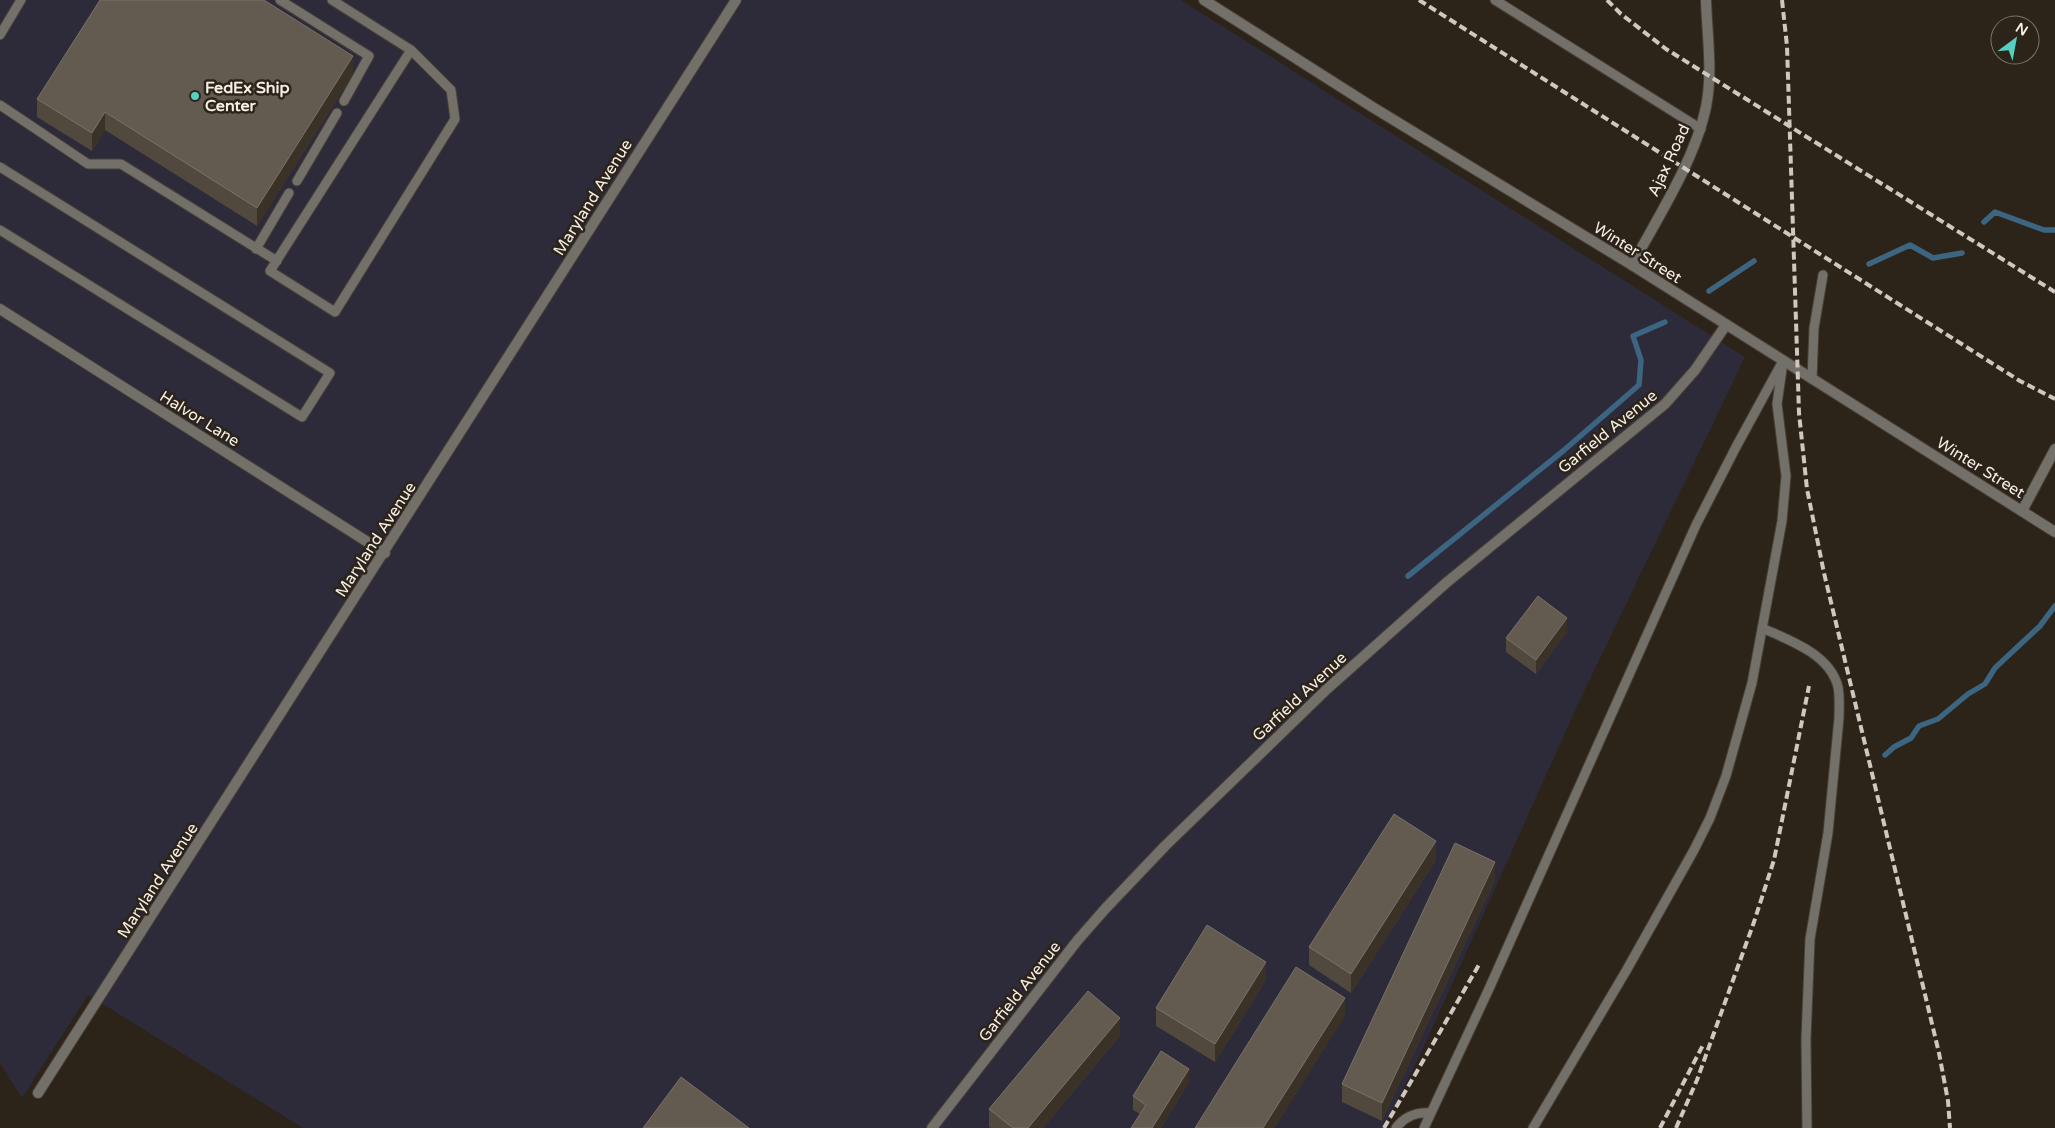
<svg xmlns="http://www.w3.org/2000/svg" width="2055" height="1128" font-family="'Varela Round',sans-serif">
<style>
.industrial{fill:#2d2a3a}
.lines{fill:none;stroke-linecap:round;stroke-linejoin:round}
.stream{stroke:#3c6581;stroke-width:5.5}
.service-casing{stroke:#484036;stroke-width:11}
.minor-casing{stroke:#484036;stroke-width:12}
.tertiary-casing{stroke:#484036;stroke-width:12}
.service{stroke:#736f69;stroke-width:9}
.minor{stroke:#736f69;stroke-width:10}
.tertiary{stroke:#736f69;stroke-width:10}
.rail{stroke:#cfc8c1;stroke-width:4;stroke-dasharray:8 4;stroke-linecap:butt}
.wall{fill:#51493e}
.shaded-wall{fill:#3b3227}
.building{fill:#635a50;stroke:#7a7268}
.poi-dot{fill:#57cec2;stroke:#2c2319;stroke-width:2}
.labels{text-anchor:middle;stroke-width:5;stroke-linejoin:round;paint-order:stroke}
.poi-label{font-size:16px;font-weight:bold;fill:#f5efe8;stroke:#2c2319;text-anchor:start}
.street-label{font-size:16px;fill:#f5efe8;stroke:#2c2319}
</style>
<rect width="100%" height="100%" fill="#2c2319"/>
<path class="industrial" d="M0 0H1181L1745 357 1579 702 1422 1051 1384 1128H303L88 995 22 1098 0 1063Z"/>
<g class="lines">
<path class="stream" d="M1984 222 1995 212 2044 230H2055
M1869 264 1910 245 1933 258 1962 253
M1709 291 1754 261
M1408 576 1563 451 1639 385 1641 360 1633 336 1665 322
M1885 755 1894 747 1911 738 1919 726 1938 719 1968 694 1985 684 1995 668 2040 626 2055 606"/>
<defs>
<path id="service" d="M280 0 369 56 344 101
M332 0 411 50 270 271 335 312 455 119 451 90 411 50
M1495 0 1701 129
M0 35 21 0
M0 105 88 164H121L277 261
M0 167 330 373 302 417 0 230
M297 181 337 113
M256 249 289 193
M1812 379 1814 328 1823 275
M1762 628C1789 640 1830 654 1838 687 1840 697 1839 708 1839 718L1828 833 1810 939 1806 1039 1807 1128
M1396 1128C1405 1116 1416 1112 1431 1113
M1424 1128 1488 991 1696 525 1736 447 1783 361
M1533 1128 1626 971 1694 850 1710 818 1726 776 1752 683 1782 521 1786 476 1777 404 1782 369"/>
<path id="minor" d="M1632 265C1658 217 1695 160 1706 107 1713 72 1707 35 1706 0
M0 309 385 553
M2022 511 2055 449
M38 1093 736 0
M932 1128 1077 941 1105 909 1165 846 1327 689 1446 583 1665 404 1695 370 1726 325"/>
<path id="tertiary" d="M1204 0 1374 108 1632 265 2055 532"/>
</defs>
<use href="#service" class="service-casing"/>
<use href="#minor" class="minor-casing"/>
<use href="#tertiary" class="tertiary-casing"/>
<use href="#service" class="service"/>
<use href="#minor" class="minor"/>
<use href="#tertiary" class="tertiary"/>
<path class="rail" d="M1419 0 2020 381 2055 399
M1607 0 1621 14 1666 49 2055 292
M1782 0 1787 46 1799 413 1807 489 1824 573 1939 1053 1948 1101 1950 1128
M1384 1128 1480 963
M1660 1128 1703 1045
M1676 1128 1697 1080 1754 922 1774 860 1809 686"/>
</g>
<path class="wall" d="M353 74 257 226 105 130 92 151 37 117V99Z
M1567 632 1536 674 1506 652V638Z
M1436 860 1351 993 1309 965V947Z
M1495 880 1382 1121 1342 1102V1084Z
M1266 980 1215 1062 1156 1026V1008Z
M1120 1036 1043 1128H991L989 1127V1109Z
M1189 1082 1161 1128H1131L1140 1114 1133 1110V1096Z"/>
<path class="shaded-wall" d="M353 56V74L257 226V208Z
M105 112V130L92 151V133Z
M1567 618V632L1536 674V660Z
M1436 841V860L1351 993V974Z
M1495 862V880L1382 1121V1103Z
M1266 962V980L1215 1062V1044Z
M1345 998V1016L1275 1128H1263Z
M1120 1018V1036L1043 1128H1028Z
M1189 1069V1082L1161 1128H1152Z"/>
<path class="building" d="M100 0H264L353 56 257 208 105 112 92 133 37 99Z
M1538 596 1567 618 1536 660 1506 638Z
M1394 814 1436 841 1351 974 1309 947Z
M1455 843 1495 862 1382 1103 1342 1084Z
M1207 925 1266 962 1215 1044 1156 1008Z
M1296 967 1345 998 1263 1128H1195Z
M1088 991 1120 1018 1028 1128H1013L989 1109Z
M1161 1051 1189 1069 1152 1128H1131L1146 1105 1133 1096Z
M681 1077 749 1128H643Z"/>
<circle class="poi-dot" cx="195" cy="96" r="5"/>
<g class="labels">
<g class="poi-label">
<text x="205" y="93">FedEx Ship<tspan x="205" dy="18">Center</tspan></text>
</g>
<g class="street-label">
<text transform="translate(1668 160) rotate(-65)" y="6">Ajax Road</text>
<text transform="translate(592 197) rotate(-58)" y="6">Maryland Avenue</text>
<text transform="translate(1638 252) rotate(32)" y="6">Winter Street</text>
<text transform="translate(200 418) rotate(32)" y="6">Halvor Lane</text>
<text transform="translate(1607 431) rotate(-39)" y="6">Garfield Avenue</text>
<text transform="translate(1981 467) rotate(32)" y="6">Winter Street</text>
<text transform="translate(375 539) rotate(-57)" y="6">Maryland Avenue</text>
<text transform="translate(1299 696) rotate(-43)" y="6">Garfield Avenue</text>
<text transform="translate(157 880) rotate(-57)" y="6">Maryland Avenue</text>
<text transform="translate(1019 991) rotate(-52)" y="6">Garfield Avenue</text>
</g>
</g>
<g transform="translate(2015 40) rotate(32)"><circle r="24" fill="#2c2319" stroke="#7c756c"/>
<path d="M0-4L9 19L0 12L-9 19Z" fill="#57cec2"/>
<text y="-8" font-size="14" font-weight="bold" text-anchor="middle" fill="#f5efe8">N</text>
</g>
</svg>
